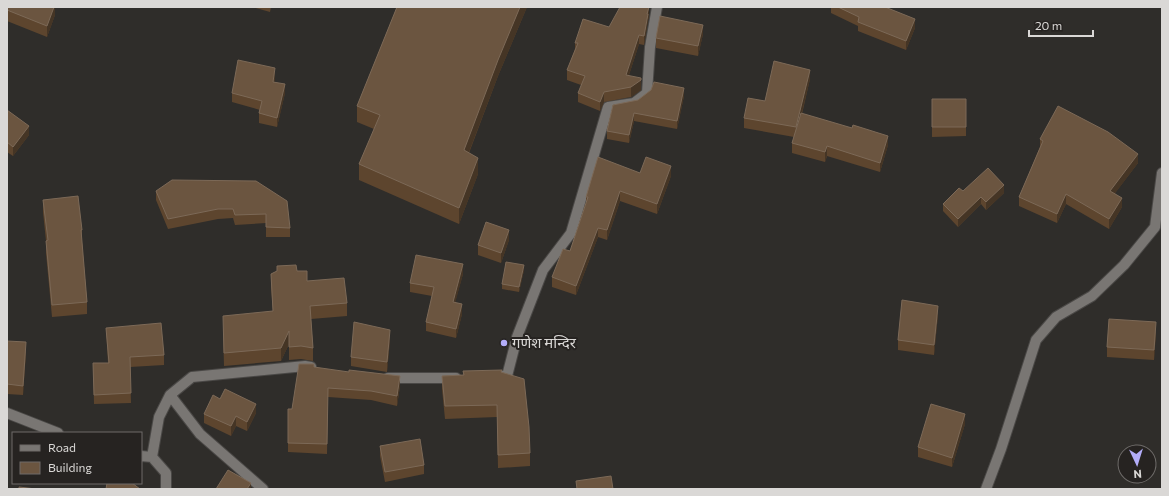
<svg xmlns="http://www.w3.org/2000/svg" width="1169" height="496" font-family="Commissioner,'Noto Sans Devanagari',sans-serif">
<style>
.lines{fill:none;stroke-linecap:round;stroke-linejoin:round}
.minor-casing{stroke:#4a4846;stroke-width:12}
.minor{stroke:#797673;stroke-width:10}
.wall{fill:#5d452e}
.shaded-wall{fill:#453525}
.building{fill:#6b5540;stroke:#7c6957}
.poi-dot{fill:#b3adf9;stroke:#262321;stroke-width:1.5}
.labels{text-anchor:middle;stroke-width:4;stroke-linejoin:round;paint-order:stroke}
.poi-label{font-size:15px;fill:#dad8d6;stroke:#262321;text-anchor:start}
</style>
<rect width="100%" height="100%" fill="#2f2d2a"/>
<g class="lines">
<defs>
<path id="minor" d="M496 376H507L517 337 543 270 571 233 608 107 634 103 647 93 650 47 657 7
M388 378H456
M170 395 192 377 305 366 311 367
M7 413 58 433
M141 456 152 457 159 417 170 395 200 434 263 489
M152 457 166 473V489
M986 489 1001 449 1036 340 1056 317 1092 296 1124 265 1155 227 1162 173"/>
</defs>
<use href="#minor" class="minor-casing"/>
<use href="#minor" class="minor"/>
</g>
<path class="wall" d="M7 7H55V15L47 37 7 21Z
M252 7H271L270 12Z
M397 7H527L498 76 469 153 478 174 459 224 359 180V164L374 129 357 122V106Z
M831 7H885L915 28 906 50 858 31V26L831 13Z
M649 17 648 20 644 45 639 44 629 75 641 90 631 97 604 102 600 111 578 102V93L581 85 567 80V70L575 49V43L609 27Z
M703 34 698 56 656 48V38Z
M275 78 274 82 285 93 277 127 259 123V113L260 110 232 102V93Z
M810 79 802 114 888 145 880 172 827 156 825 162 792 153V143L794 137 744 128V118L765 101Z
M684 96 677 129 634 121 629 143 607 139V131L613 105Z
M932 99H966V136L932 137Z
M7 110 29 135 13 156 7 152Z
M1040 139 1138 163 1115 193 1122 207 1109 229 1066 204 1057 223 1019 206V197L1040 147Z
M640 173 671 176 657 214 620 201 607 240 598 237 576 295 552 287V277L570 251 586 203V197Z
M256 181 290 228V237H266V223L235 225 233 218 218 219 168 229 156 200V191Z
M963 191 1004 193 986 210 981 204 958 227 943 211V204Z
M43 200 82 230V242L87 302V314L52 317 46 253V241L43 212Z
M509 240 501 263 478 255V245Z
M277 266 297 271 307 281 347 303V316L311 319 313 348V361L301 359 289 360V344L281 361 224 366 223 329 273 311 271 287V274L277 271Z
M524 270 519 292 502 289V284Z
M463 274 455 302 462 314 456 338 426 331V322L432 296 410 292V283Z
M938 315 934 355 898 350V340Z
M106 328 164 355V365L130 367 131 403 94 404 93 363H108Z
M1156 332 1154 360 1107 357V347Z
M390 340 387 372 351 366V357Z
M7 341 26 352 23 395 7 394Z
M314 367 400 386 397 406 371 400 328 397 327 454 288 452V409H292Z
M463 371 502 373 530 453V466L498 468 497 417 445 419 442 389V376L463 375Z
M220 399 256 413 247 431 236 426 231 436 204 423V414Z
M965 424 952 467 918 457V447Z
M380 446 424 465V474L385 482 380 456Z"/>
<path class="shaded-wall" d="M54 7H55V15L47 37V26Z
M520 7H527L498 76 464 165V150L498 60Z
M649 7V17L648 20 644 45V36L647 14Z
M915 19V28L906 50V41Z
M703 25V34L698 56V46Z
M639 35V44L626 84V75Z
M275 68V78L273 92V82Z
M810 70V79L796 137V127Z
M641 78V90L631 97V87Z
M285 84V93L277 127V118Z
M684 88V96L677 129V121Z
M604 92V102L600 111V102Z
M634 113V121L629 143V135Z
M29 126V135L13 156V147Z
M888 136V145L880 172V163Z
M827 146V156L825 162V152Z
M1138 154V163L1110 200V191Z
M478 158V174L459 224V208Z
M671 166V176L657 214V204Z
M1004 185V193L986 210V202Z
M620 191V201L607 240V230Z
M1066 194V204L1057 223V214Z
M981 197V204L958 227V219Z
M1122 198V207L1109 229V219Z
M598 228V237L576 295V286Z
M509 230V240L501 263V253Z
M463 264V274L453 311V302Z
M524 265V270L519 292V287Z
M462 304V314L456 338V329Z
M938 306V315L934 355V345Z
M1156 322V332L1154 360V350Z
M390 330V340L387 372V362Z
M289 331V344L281 361V348Z
M26 342V352L23 395V386Z
M400 376V386L397 406V396Z
M256 404V413L247 431V422Z
M965 414V424L952 467V458Z
M236 416V426L231 436V426Z
M251 483V489H247Z"/>
<path class="building" d="M7 7H54L47 26 7 10Z
M397 7H520L498 60 464 150 478 158 459 208 359 164 380 115 357 106Z
M620 7H649L647 14H648L644 36 639 35 626 75 641 78V80L631 87 604 92 600 102 578 93 585 76 567 70 578 43H575L583 19 609 27Z
M838 7H885L915 19 906 41 858 22 859 17Z
M660 16 703 25 698 46 656 38Z
M238 60 275 68 273 82 285 84 277 118 259 113 262 101 232 93Z
M774 61 810 70 796 127 744 118 748 98 765 101Z
M654 82 684 88 677 121 634 113 629 135 607 131 613 105 638 100 651 90Z
M932 99H966V127H932Z
M1058 106 1108 132 1138 154 1110 191 1122 198 1109 219 1066 194 1057 214 1019 197 1043 141 1040 139Z
M7 110 29 126 13 147 7 142Z
M801 113 852 128 853 125 888 136 880 163 827 146 825 152 792 143Z
M598 157 640 173 646 157 671 166 657 204 620 191 607 230 598 228 576 286 552 277 563 249 570 251 588 197H586Z
M988 168 1004 185 986 202 981 197 958 219 943 204 959 188 963 191Z
M172 180 256 181 287 201 290 228 266 227V214L235 215 233 209H218L168 219 156 191Z
M78 196 82 230H81L87 302 52 305 46 241 48 240 43 200Z
M486 222 509 230 501 253 478 245Z
M416 255 463 264 453 302 462 304 456 329 426 322 434 287 410 283Z
M506 262 524 265 519 287 502 284Z
M296 265 297 271H307V281L344 278 347 303 310 306 313 348 301 346 289 347V331L281 348 224 353 223 316 273 311 271 274 277 271V266Z
M902 300 938 306 934 345 898 340Z
M1109 319 1156 322 1154 350 1107 347Z
M354 322 390 330 387 362 351 357Z
M161 323 164 355 130 357 131 393 94 395 93 363H109L106 328Z
M7 341 26 342 23 386 7 384Z
M299 364H314V367L349 372V370L400 376 397 396 371 391 328 388 327 444 288 443V409H292Z
M502 370 501 372 524 379 529 427 530 453 498 455 497 405 445 406 442 376 464 375 463 371Z
M225 389 256 404 247 422 236 416 231 426 204 414 213 395 220 399Z
M931 404 965 414 952 458 918 447Z
M420 439 424 465 385 472 380 446Z
M228 470 251 483 247 489H216Z
M611 476 613 489H577L576 481Z
M107 483H132L140 489H106Z
M19 487 36 489H19Z"/>
<circle class="poi-dot" cx="504" cy="343" r="4"/>
<g class="labels">
<g class="poi-label">
<text x="512" y="348">गणेश मन्दिर</text>
</g>
</g>
<rect width="1169" height="496" fill="none" stroke="#dad8d6" stroke-width="16"/>
<rect x="12" y="432" width="130" height="52" fill="#262321" stroke="#6e6b69"/>
<rect x="20" y="445" width="20" height="6" fill="#797673" stroke="#6e6b69"/>
<text x="48" y="452" font-size="12" fill="#dad8d6">Road</text>
<rect x="20" y="462" width="20" height="12" fill="#6b5540" stroke="#6e6b69"/>
<text x="48" y="472" font-size="12" fill="#dad8d6">Building</text>
<g transform="translate(1137 464) rotate(176)"><circle r="19" fill="#262321" stroke="#6e6b69"/>
<path d="M0-3L7 15L0 10L-7 15Z" fill="#b3adf9"/>
<text y="-6" font-size="11" font-weight="bold" text-anchor="middle" fill="#dad8d6">N</text>
</g>
<path d="M1029 30v6h64v-6" fill="none" stroke="#dad8d6" stroke-width="2"/>
<text x="1035" y="30" font-size="12" fill="#dad8d6" stroke="#262321" stroke-width="3" paint-order="stroke">20 m</text>
</svg>
